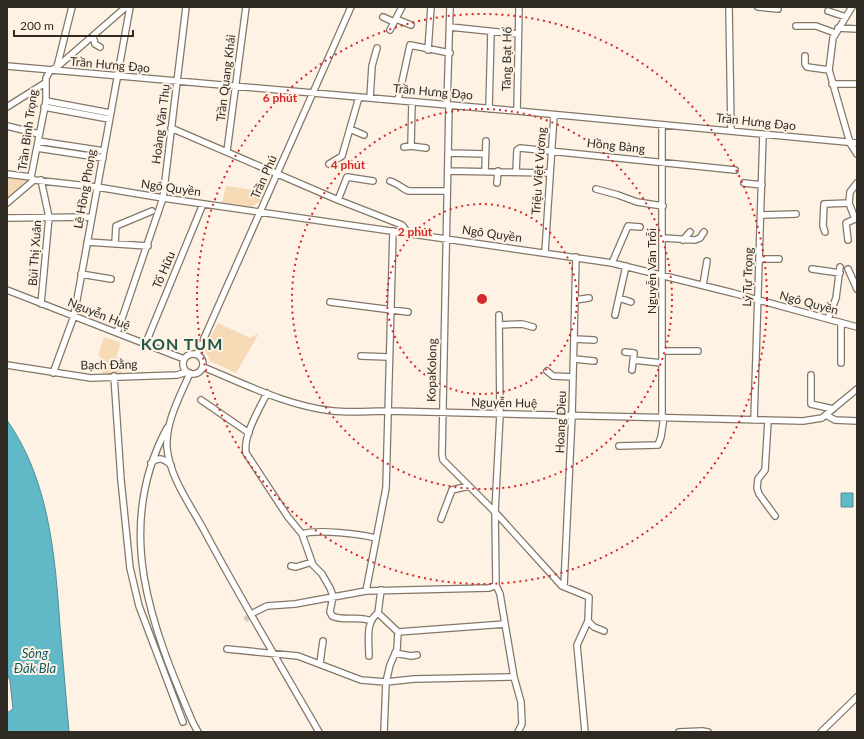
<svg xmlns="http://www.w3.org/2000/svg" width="864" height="739" font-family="Lato,sans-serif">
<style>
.green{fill:#f6dab6}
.water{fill:#61b9c7;stroke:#528e96}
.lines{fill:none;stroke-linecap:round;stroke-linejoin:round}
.minor-tunnel{stroke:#d4cabd;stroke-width:5.5;stroke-dasharray:5.5 3;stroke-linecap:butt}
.minor-casing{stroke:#837767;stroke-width:8}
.minor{stroke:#fff;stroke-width:5.5}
.ring{fill:none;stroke:#d62828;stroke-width:2;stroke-dasharray:2 4}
.labels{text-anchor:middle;stroke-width:4;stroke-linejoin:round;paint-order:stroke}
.street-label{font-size:12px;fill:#2f2a23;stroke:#fdf2e3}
.water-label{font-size:13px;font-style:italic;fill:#0e5a65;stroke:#fdf2e3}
.district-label{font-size:16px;font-weight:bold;letter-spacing:1px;fill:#22574c;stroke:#fdf2e3}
.centre{fill:#d62828;stroke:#fdf2e3;stroke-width:2}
.ring-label{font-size:12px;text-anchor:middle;font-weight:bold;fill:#d62828;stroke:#fdf2e3;stroke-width:4;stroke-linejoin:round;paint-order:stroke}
</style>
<rect width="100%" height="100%" fill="#fdf2e3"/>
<path class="green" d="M7 177 28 181V183L7 200Z
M226 186 261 191 260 201 251 208 222 203Z
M218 323 250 338 259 333 236 373 210 361 204 348Z
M104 337 121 343 116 357 121 359 122 374 103 376 100 355H98Z"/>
<path class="water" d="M7 420C49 480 55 554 60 626 63 661 66 697 69 732H7V713L13 709 10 681 7 673Z
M841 493H853V507H841Z"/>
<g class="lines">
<path class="minor-tunnel" d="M245 620 255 612"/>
<defs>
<path id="minor" d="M729 7 731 130
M758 7 778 9
M852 7 833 38 829 70 850 143 857 154
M828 11 846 17
M383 17 394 22
M396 19 411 25
M796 26H816L835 33
M450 27 518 34
M838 28 857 29
M390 30 402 7
M93 36 95 44 100 47
M428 50 431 7
M805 56V64L807 67 829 70
M7 66 517 111 857 143
M57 67 126 7
M832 84H857
M370 98 372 66 377 48
M398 100 410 45 450 53
M46 101 110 113
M447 105 450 7
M449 105 442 455 443 460 495 512 562 586 589 597 588 621 577 645 585 732
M7 107 45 83
M44 107 109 119
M489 109 491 32
M517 111 519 7
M7 126 39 134
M171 128 338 200 402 225 408 233
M350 129 364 135
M38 141 104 151
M411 146 412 102
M404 147 411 146 426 148
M37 148 103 158
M227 151 246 7
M449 153 485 154
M329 164 342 156 359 97
M449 171 550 173
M485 171 486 141
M516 172 517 150 520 148 735 170
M7 174 31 177
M34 180 31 177 46 101V78L50 71 57 67 72 7
M41 180 49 217 41 304
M390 181C399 184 404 190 409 191H447
M497 183 498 171
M744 183 762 185
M596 189 618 195 637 202 663 206
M338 200 347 177 373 181
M7 203 34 180 97 187 163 198 612 263 733 293 857 327
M761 215 796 214
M7 218 91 217
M825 232 823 226 824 204 849 203
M663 238 695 240 700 238 704 232
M683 240 690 232
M848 240 846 223 855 219 849 203 850 192 857 183
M87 242 148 246
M115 244 116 226 152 211
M545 252 554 115
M760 259H779
M612 263 628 226 640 227
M812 269 840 273
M848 269 857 289
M81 274 111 279
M703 285 707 261
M7 290 184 359
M619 298 631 302
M575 300 589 298
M330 302 408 312
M499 315 500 414 495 512 496 585 500 594 514 677 521 702 522 724 518 732
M615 315 626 266
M828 319 836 298 840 267
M841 323V363
M499 325 522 324 533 327
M117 333 163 198 186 7
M574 339 594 340
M145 345 203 204
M662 351H698
M625 352 634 353 632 370
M183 364a10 10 0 1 1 20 0a10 10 0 1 1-20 0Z
M197 354 351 7
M361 356 388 357
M574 359 594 361
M633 360 662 363
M7 365 91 378 177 375 187 372
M203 367C245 384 287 406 333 411 351 413 370 411 388 411L803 421 822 418 857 389
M547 371 553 376 573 377
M53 373 74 316 130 7
M190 373C180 396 165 423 167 448 170 479 192 507 206 534 242 601 281 666 319 732
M811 375V404L833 409
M114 376 121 480 130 568 139 606 183 722
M267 393C259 410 243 435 246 453L288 517 302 534 313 565 322 574 330 588 333 596 330 612 332 616C345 622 359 615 371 621
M201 400 249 433
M826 415 835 420 857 421
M662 417V125
M754 420 763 134
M768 421 765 470 758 479 757 488 759 494 775 516
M167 428C113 529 151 625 193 723L198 732
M619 446 658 445 661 437 664 417
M151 463C159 456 164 459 171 465
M441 519 452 490 469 486
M302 534C318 529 360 534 376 538
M291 566 296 567 312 562
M564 586 572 415 576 257
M381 590 378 613 398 632 397 649 390 665 386 682 384 732
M366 591 386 488 393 231
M255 612 267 606 295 604 366 591 489 588 496 585
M588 621 594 627 604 631
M398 632 505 624
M227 649 298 656 361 680 386 682 414 679 514 677
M395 653 411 656 417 655
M369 656C369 641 365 622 378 613
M320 663 323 641
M679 732 702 731 708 732
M821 732 857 697"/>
</defs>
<use href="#minor" class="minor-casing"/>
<use href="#minor" class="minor"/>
</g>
<g class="ring">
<circle cx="482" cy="299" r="95"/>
<circle cx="482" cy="299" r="190"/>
<circle cx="482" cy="299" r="285"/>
</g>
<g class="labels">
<g class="street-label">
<text transform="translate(507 59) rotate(-89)" y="4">Tăng Bạt Hổ</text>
<text transform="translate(110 65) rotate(5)" y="4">Trần Hưng Đạo</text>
<text transform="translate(226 78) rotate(-83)" y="4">Trần Quang Khải</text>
<text transform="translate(433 92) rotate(5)" y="4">Trần Hưng Đạo</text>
<text transform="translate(756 122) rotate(6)" y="4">Trần Hưng Đạo</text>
<text transform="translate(161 124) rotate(-83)" y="4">Hoàng Văn Thụ</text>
<text transform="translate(28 130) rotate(-82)" y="4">Trần Bình Trọng</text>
<text transform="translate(616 146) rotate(6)" y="4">Hồng Bàng</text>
<text transform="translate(539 171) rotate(-86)" y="4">Triệu Việt Vương</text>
<text transform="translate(264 177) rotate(-66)" y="4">Trần Phú</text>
<text transform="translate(171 188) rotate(8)" y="4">Ngô Quyền</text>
<text transform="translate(85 189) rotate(-80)" y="4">Lê Hồng Phong</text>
<text transform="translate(492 234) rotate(8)" y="4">Ngô Quyền</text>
<text transform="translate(35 253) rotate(-86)" y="4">Bùi Thị Xuân</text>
<text transform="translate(164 270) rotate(-67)" y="4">Tố Hữu</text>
<text transform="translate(652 271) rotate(-90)" y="4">Nguyễn Văn Trỗi</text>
<text transform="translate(748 277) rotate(-88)" y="4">Lý Tự Trọng</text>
<text transform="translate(809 303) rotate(15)" y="4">Ngô Quyền</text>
<text transform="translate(99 314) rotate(22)" y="4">Nguyễn Huệ</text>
<text transform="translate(109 365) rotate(-1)" y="4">Bạch Đằng</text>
<text transform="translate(432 370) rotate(-89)" y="4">KopaKolong</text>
<text transform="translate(504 403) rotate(1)" y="4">Nguyễn Huệ</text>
<text transform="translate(561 422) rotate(-88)" y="4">Hoang Dieu</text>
</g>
<g class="water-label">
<text x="35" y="658">Sông<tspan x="35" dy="15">Đăk Bla</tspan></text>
</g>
<g class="district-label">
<text x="182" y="350">KON TUM</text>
</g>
</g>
<circle cx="482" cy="299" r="6" class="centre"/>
<g class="ring-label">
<text x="280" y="102">6 phút</text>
<text x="348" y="169">4 phút</text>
<text x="415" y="236">2 phút</text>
</g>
<rect width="864" height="739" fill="none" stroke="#2f2a23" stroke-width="16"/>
<path d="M14 30v6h119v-6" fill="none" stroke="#2f2a23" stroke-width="2"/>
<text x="20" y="30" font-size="12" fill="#2f2a23" stroke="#fdf2e3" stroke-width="3" paint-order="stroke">200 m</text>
</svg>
